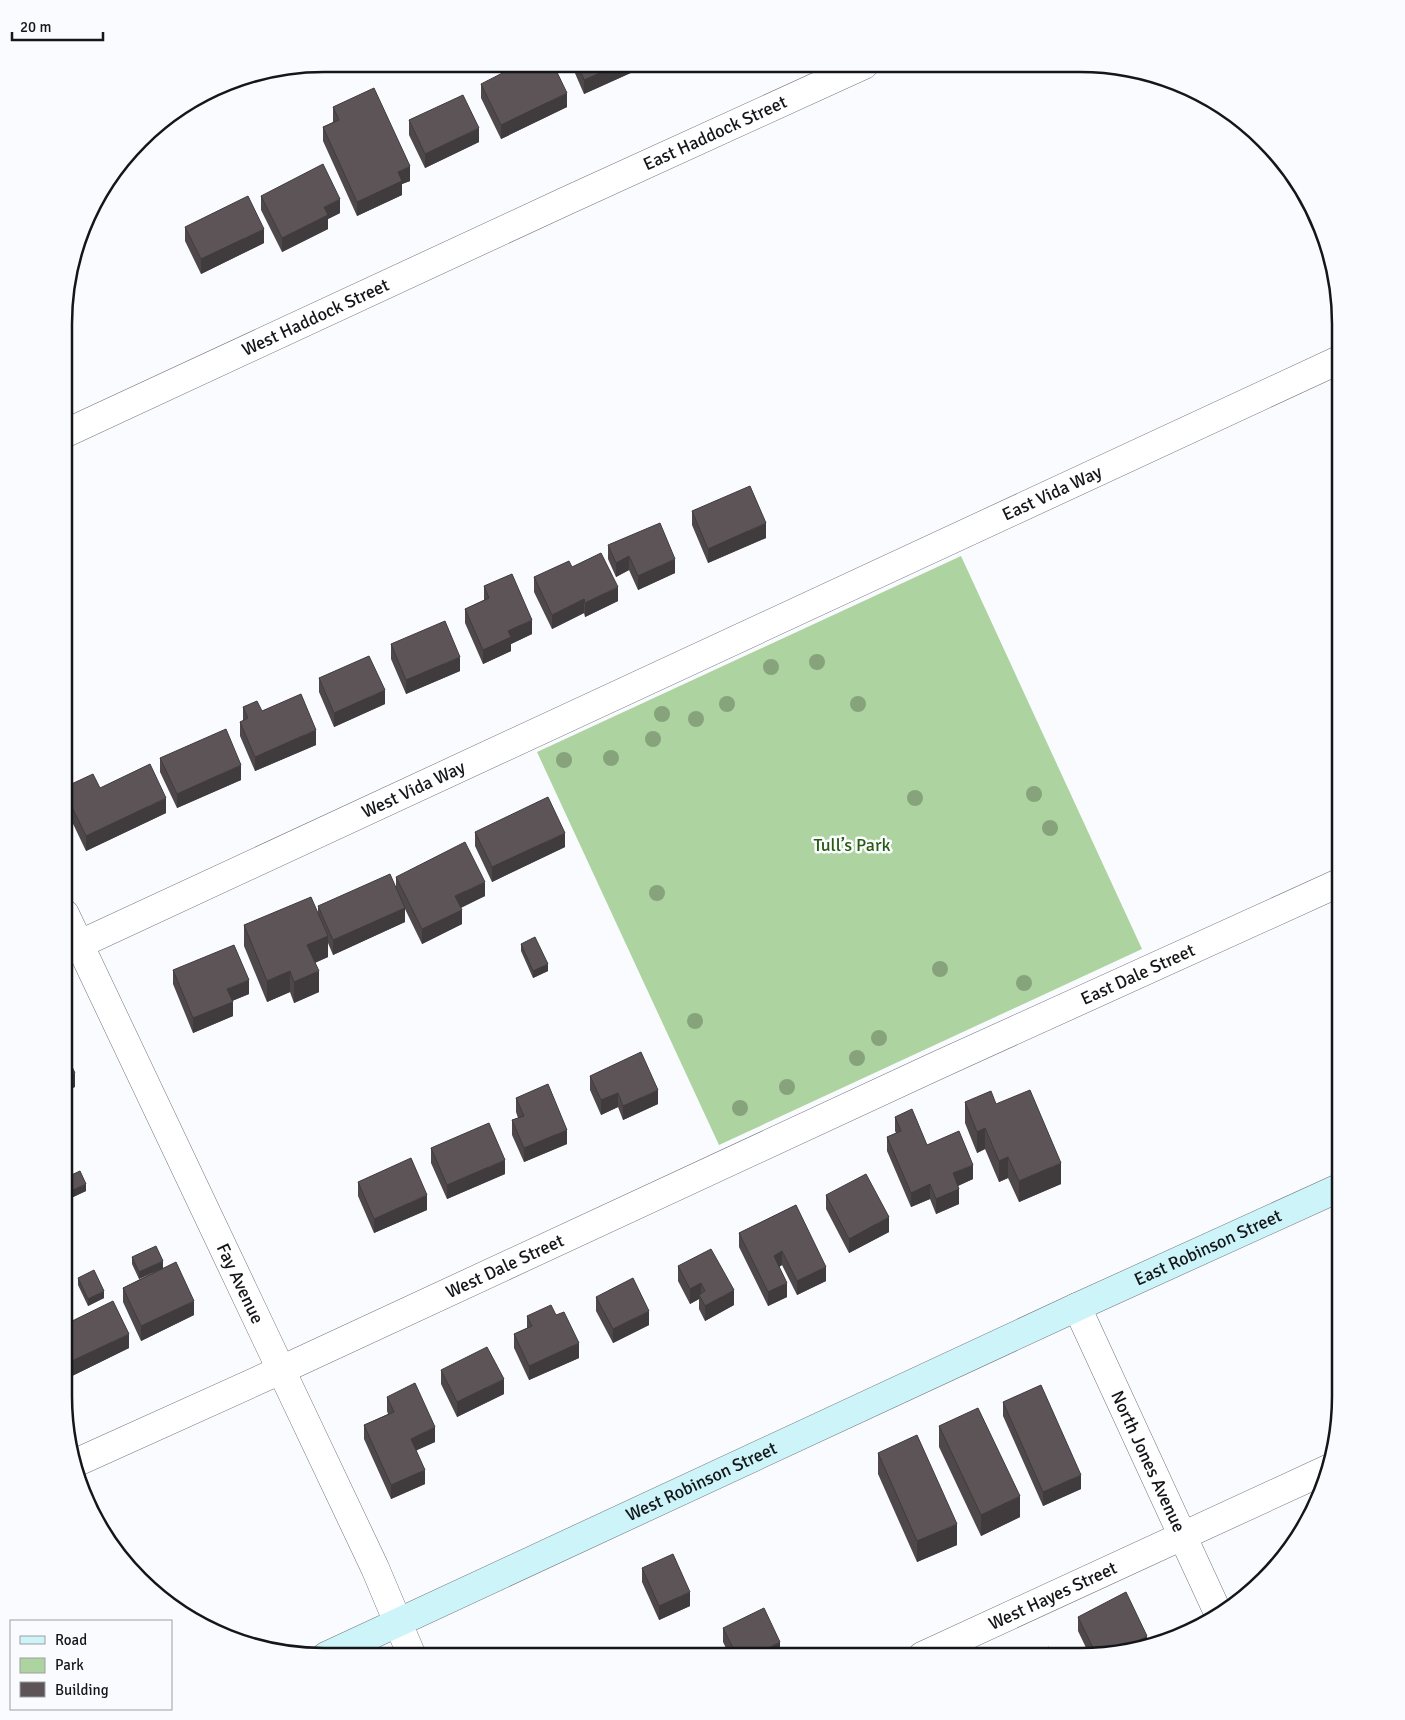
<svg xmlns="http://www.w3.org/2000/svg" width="1405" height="1720" font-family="Signika,sans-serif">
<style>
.green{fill:#add4a0}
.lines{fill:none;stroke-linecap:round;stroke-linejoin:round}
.minor-casing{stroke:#73767d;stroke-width:29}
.secondary-casing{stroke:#73767d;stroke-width:29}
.minor{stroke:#fff;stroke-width:28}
.secondary{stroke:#ccf4f9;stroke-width:28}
.tree{fill:#86a37c}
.wall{fill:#4f484b}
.shaded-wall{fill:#403b3d}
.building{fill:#5c5457;stroke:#403b3d}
.labels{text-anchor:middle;stroke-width:5;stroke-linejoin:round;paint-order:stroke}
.street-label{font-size:18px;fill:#151619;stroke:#fafbfe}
.park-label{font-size:18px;fill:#285b11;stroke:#fafbfe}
.rim{fill:none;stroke:#151619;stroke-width:2.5}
</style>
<rect width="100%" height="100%" fill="#fafbfe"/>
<path class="green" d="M961 556 1142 949 719 1145 537 752Z"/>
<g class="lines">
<defs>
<g id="minor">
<path id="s1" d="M66 433 566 201 864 65"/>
<path id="s2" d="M65 914 375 1568 412 1656"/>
<path id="s3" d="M65 951 1341 359"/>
<path id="s4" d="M1077 1307 1219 1615"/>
<path id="s5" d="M73 1464 281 1370 936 1066 1341 882"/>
<path id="s6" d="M922 1656 1330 1468"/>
</g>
<g id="secondary">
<path id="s7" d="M326 1656 1077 1307 1341 1187"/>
</g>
</defs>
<use href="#minor" class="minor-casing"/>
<use href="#secondary" class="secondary-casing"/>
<use href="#minor" class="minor"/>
<use href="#secondary" class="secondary"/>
</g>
<g class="tree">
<circle cx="817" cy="662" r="8"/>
<circle cx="771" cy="667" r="8"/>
<circle cx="727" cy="704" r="8"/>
<circle cx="858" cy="704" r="8"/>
<circle cx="662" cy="714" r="8"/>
<circle cx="696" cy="719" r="8"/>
<circle cx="653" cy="739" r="8"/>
<circle cx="611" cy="758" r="8"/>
<circle cx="564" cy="760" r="8"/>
<circle cx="1034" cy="794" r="8"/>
<circle cx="915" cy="798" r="8"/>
<circle cx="1050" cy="828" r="8"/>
<circle cx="657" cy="893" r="8"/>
<circle cx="940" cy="969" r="8"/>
<circle cx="1024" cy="983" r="8"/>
<circle cx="695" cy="1021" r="8"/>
<circle cx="879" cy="1038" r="8"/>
<circle cx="857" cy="1058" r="8"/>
<circle cx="787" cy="1087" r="8"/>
<circle cx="740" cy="1108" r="8"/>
</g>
<path class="wall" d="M571 64 635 65V71L584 94Z
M481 84 567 107 501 139 481 98Z
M333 107 410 181 402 184V195L357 216 323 141V127L333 122Z
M409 120 479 142 425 168 409 135Z
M261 196 340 213 328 219V229L282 252 261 210Z
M185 227 264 243 201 274 185 241Z
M692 511 766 538 708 563 692 525Z
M608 545 675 573 638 590 629 570 616 577 608 559Z
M572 567 618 601 585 617 584 613 552 629 534 592V577Z
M484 586 532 634 511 644V651L483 664 465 623V609L484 600Z
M391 644 460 671 406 694 391 659Z
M319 678 385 704 334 727 319 692Z
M243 707 262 711 316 745 255 771 240 736V722L243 721Z
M160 758 241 780 177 808 160 772Z
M65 787 100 788 166 813 86 851 65 807Z
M475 832 565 847 492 882 475 846Z
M396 877 485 896 461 908 462 924 422 944 405 909V922L333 955 328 943V957L315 963 319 992 294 1003 290 992 267 1002 244 946V925L318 913V906L396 888Z
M521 944 548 971 533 978 521 951Z
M173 970 249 994 232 1001 233 1016 193 1033 173 984Z
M590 1076 658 1104 623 1120 618 1107 601 1115 590 1090Z
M516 1098 567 1144 524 1162 512 1135V1120L518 1118 516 1112Z
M965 1102 996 1104 1061 1184 1019 1202 1008 1178 999 1182 985 1149 977 1153 965 1123Z
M895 1117 927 1145 973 1179 958 1186 959 1204 936 1214 930 1199 911 1207 887 1151V1137L896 1133 895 1131Z
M431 1148 505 1174 447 1199 431 1163Z
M65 1178 86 1191 71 1198 65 1185Z
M358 1182 427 1210 374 1233 358 1196Z
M826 1195 889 1232 849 1253 826 1209Z
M796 1205 826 1281 797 1295 782 1265 779 1267 787 1297 768 1306 739 1247V1233Z
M132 1257 163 1268 194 1315 141 1341 123 1302V1288L160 1269 139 1279 132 1264Z
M678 1266 734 1305 705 1321 699 1309V1299L690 1304 678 1281Z
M78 1278 104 1298 88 1306 78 1285Z
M596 1297 649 1325 613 1343 596 1311Z
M556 1315 579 1358 529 1380 514 1348V1334L527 1328V1316Z
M64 1325 129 1348 72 1376 64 1359Z
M441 1370 504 1394 457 1417 441 1384Z
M387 1397 435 1442 416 1450 425 1484 391 1499 364 1439V1425L388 1414 387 1411Z
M1003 1402 1081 1489 1043 1506 1003 1416Z
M939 1426 1020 1517 981 1536 939 1447Z
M878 1453 957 1545 917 1562 878 1474Z
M642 1568 690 1606 659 1620 642 1582Z
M1078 1617 1147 1647 1097 1656H1090L1078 1631Z
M723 1628 780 1656H730L723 1642Z"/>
<path class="shaded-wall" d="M618 65H635V71L584 94V80Z
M567 93V107L501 139V125Z
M479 128V142L425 168V154Z
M410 166V181L402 184V195L357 216V202L398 172Z
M340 199V213L328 219V229L282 252V238L324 207Z
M264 229V243L201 274V259Z
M766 523V538L708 563V549Z
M629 556V570L616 577V563Z
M675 559V573L638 590V576Z
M618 587V601L585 617V603Z
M584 599V613L552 629V615Z
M532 620V634L511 644V651L483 664V650L508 631Z
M460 657V671L406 694V680Z
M385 690V704L334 727V713Z
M316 730V745L255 771V757Z
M241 765V780L177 808V794Z
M166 798V813L86 851V836Z
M565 833V847L492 882V867Z
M485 882V896L455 910V896Z
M405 908V922L333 955V940Z
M462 910V924L422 944V929Z
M328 936V957L307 966V945Z
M548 964V971L533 978V971Z
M290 971V992L267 1002V981Z
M319 971V992L294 1003V982Z
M249 980V994L227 1003V989Z
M233 1002V1016L193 1033V1018Z
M75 1073V1087L64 1093V1078Z
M658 1090V1104L623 1120V1106Z
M618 1093V1107L601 1115V1100Z
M985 1128V1149L977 1153V1132Z
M567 1130V1144L524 1162V1148Z
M1008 1157V1178L999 1182V1161Z
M505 1160V1174L447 1199V1185Z
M1061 1163V1184L1019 1202V1181Z
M973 1165V1179L953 1188V1173Z
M86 1184V1191L71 1198V1191Z
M930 1184V1199L911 1207V1193Z
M959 1189V1204L936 1214V1199Z
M427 1195V1210L374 1233V1219Z
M889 1217V1232L849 1253V1239Z
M782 1251V1265L774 1270V1256Z
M163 1261V1268L139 1279V1272Z
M826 1267V1281L797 1295V1281Z
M701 1283V1298L699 1295V1299L690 1304V1289Z
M787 1283V1297L768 1306V1292Z
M734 1290V1305L705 1321V1306Z
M104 1291V1298L88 1306V1299Z
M194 1301V1315L141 1341V1326Z
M649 1311V1325L613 1343V1329Z
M129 1334V1348L72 1376V1361Z
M579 1343V1358L529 1380V1366Z
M504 1379V1394L457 1417V1402Z
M435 1427V1442L411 1453V1439Z
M425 1470V1484L391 1499V1485Z
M1081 1475V1489L1043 1506V1492Z
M1020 1496V1517L981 1536V1515Z
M957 1524V1545L917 1562V1541Z
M690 1592V1606L659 1620V1606Z
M1147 1636V1647L1113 1653Z
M780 1642V1656H752Z"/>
<path class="building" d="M520 64H553L567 93 501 125 481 84Z
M578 64 618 65 584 80Z
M374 88 410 166 398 172 402 181 357 202 323 127 339 120 333 107Z
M463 95 479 128 425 154 409 120Z
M323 164 340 199 324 207 328 215 282 238 261 196Z
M248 196 264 229 201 259 185 227Z
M750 486 766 523 708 549 692 511Z
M660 523 675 559 638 576 629 556 616 563 608 545Z
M601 553 618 587 585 603 584 599 552 615 534 577 569 561 572 567Z
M512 574 532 620 508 631 511 637 483 650 465 609 489 598 484 586Z
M445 621 460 657 406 680 391 644Z
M369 656 385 690 334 713 319 678Z
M301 694 316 730 255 757 240 722 248 718 243 707 257 701 262 711Z
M226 729 241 765 177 794 160 758Z
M150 764 166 798 86 836 65 793V787L93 774 100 788Z
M548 797 565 833 492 867 475 832Z
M465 842 485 882 455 896 462 910 422 929 396 877Z
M390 874 405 908 333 940 318 906Z
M311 897 328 936 307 945 319 971 294 982 290 971 267 981 244 925Z
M535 937 548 964 533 971 521 944Z
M234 945 249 980 227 989 233 1002 193 1018 173 970Z
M64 1050 75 1073 64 1078Z
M641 1052 658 1090 623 1106 618 1093 601 1100 590 1076Z
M548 1084 567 1130 524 1148 512 1120 524 1116 516 1098Z
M1030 1090 1061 1163 1019 1181 1008 1157 999 1161 985 1128 977 1132 965 1102 991 1091 996 1104Z
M912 1109 927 1145 959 1131 973 1165 953 1173 959 1189 936 1199 930 1184 911 1193 887 1137 901 1131 895 1117Z
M489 1123 505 1160 447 1185 431 1148Z
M411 1158 427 1195 374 1219 358 1182Z
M80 1171 86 1184 71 1191 65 1178Z
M866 1174 889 1217 849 1239 826 1195Z
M796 1205 826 1267 797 1281 782 1251 774 1256 787 1283 768 1292 739 1233Z
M156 1246 163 1261 139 1272 132 1257Z
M711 1249 734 1290 705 1306 699 1295 705 1291 701 1283 690 1289 678 1266Z
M176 1262 194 1301 141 1326 123 1288Z
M94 1270 104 1291 88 1299 78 1278Z
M633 1278 649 1311 613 1329 596 1297Z
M113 1301 129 1334 72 1361 64 1345V1325Z
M551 1305 556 1315 564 1312 579 1343 529 1366 514 1334 532 1326 527 1316Z
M487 1347 504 1379 457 1402 441 1370Z
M415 1383 435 1427 411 1439 425 1470 391 1485 364 1425 394 1412 387 1397Z
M1041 1385 1081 1475 1043 1492 1003 1402Z
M978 1408 1020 1496 981 1515 939 1426Z
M917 1435 957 1524 917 1541 878 1453Z
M673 1554 690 1592 659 1606 642 1568Z
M1126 1592 1147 1636 1113 1653 1097 1656 1078 1617Z
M764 1608 780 1642 752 1656H737L723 1628Z
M1049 1647 1053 1656H1032Z
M605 1649 608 1656H591Z
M519 1653 520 1656H512Z"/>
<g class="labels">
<g class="street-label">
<text dy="6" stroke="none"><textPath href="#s1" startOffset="715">East Haddock Street</textPath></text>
<text dy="6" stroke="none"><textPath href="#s1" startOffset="275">West Haddock Street</textPath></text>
<text dy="6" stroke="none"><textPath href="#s3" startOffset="1088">East Vida Way</textPath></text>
<text dy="6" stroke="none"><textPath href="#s3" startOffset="384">West Vida Way</textPath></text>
<text dy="6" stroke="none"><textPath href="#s5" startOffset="1172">East Dale Street</textPath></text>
<text dy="6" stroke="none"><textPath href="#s7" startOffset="972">East Robinson Street</textPath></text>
<text dy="6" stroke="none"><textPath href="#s5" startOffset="475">West Dale Street</textPath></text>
<text dy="6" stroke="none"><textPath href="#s2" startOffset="409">Fay Avenue</textPath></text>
<text dy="6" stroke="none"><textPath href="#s4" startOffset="170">North Jones Avenue</textPath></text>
<text dy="6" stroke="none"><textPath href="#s7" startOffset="414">West Robinson Street</textPath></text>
<text dy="6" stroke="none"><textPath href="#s6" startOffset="144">West Hayes Street</textPath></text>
</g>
<g class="park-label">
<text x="852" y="851">Tull’s Park</text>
</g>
</g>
<path d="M0 0H1405V1720H0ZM324 72H1080A252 252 0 0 1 1332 324V1396A252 252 0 0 1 1080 1648H324A252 252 0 0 1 72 1396V324A252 252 0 0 1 324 72Z" fill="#fafbfe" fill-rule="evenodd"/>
<path class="rim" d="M324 72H1080A252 252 0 0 1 1332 324V1396A252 252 0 0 1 1080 1648H324A252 252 0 0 1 72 1396V324A252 252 0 0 1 324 72Z"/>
<rect x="10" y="1620" width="162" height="90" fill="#fafbfe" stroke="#9e9fa2"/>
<rect x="20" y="1636" width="25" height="8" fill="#ccf4f9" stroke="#9e9fa2"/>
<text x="55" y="1645" font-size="15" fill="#151619">Road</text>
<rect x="20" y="1658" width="25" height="15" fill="#add4a0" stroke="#9e9fa2"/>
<text x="55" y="1670" font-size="15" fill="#151619">Park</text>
<rect x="20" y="1682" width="25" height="15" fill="#5c5457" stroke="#9e9fa2"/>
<text x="55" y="1695" font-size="15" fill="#151619">Building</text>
<path d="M12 32v8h91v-8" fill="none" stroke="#151619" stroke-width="2.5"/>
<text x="20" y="32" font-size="15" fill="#151619" stroke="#fafbfe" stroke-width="4" paint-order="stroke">20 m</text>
</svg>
